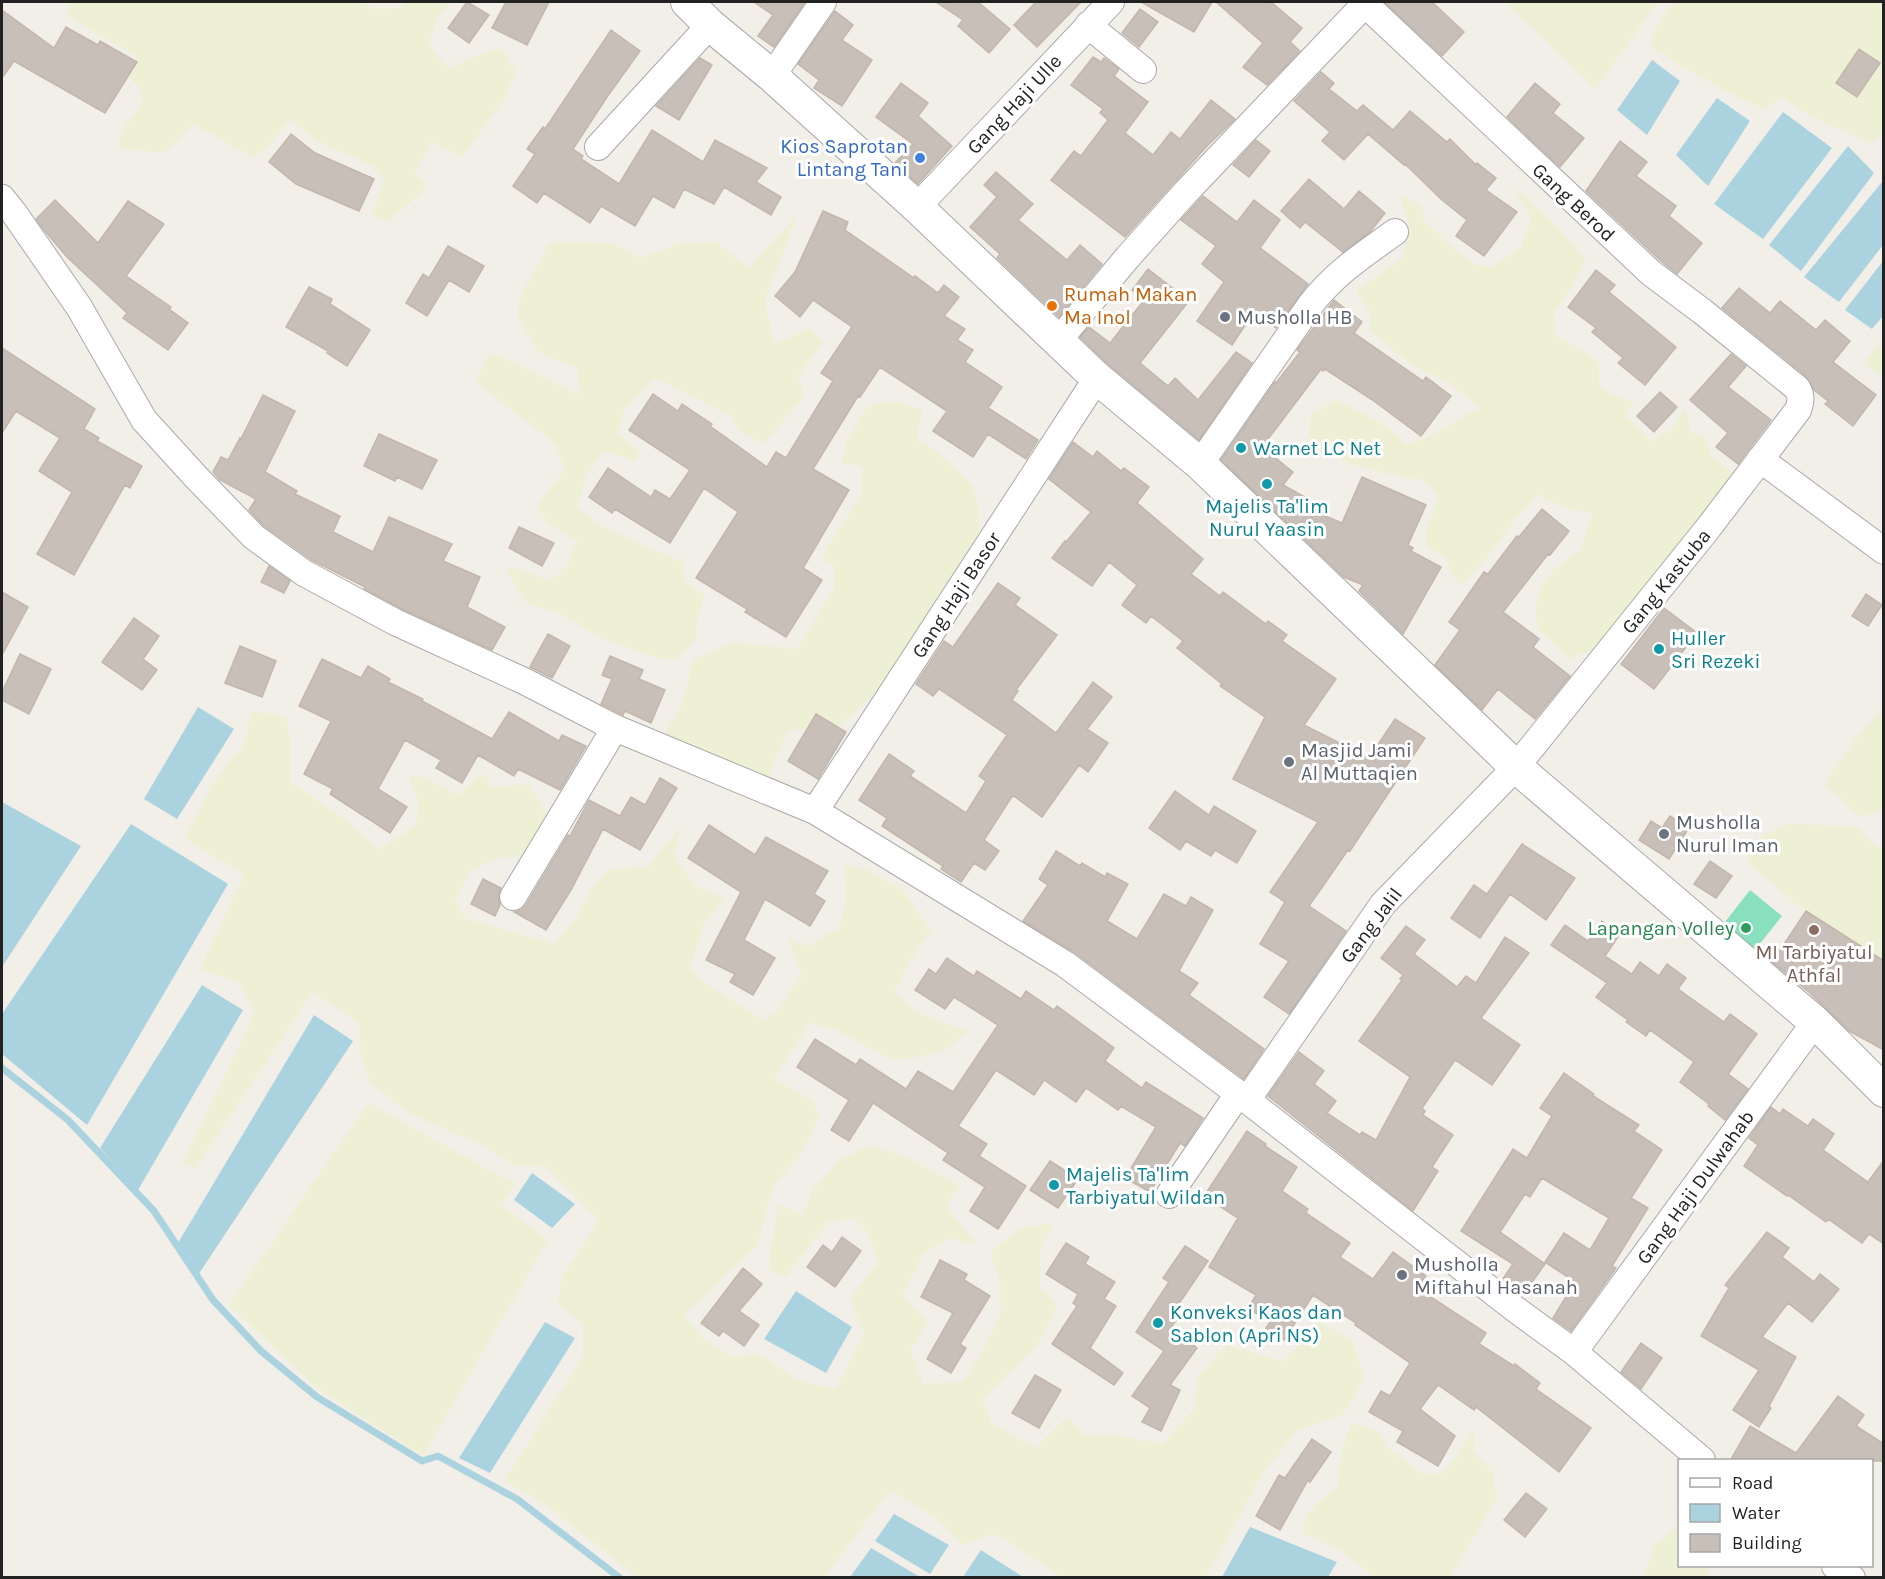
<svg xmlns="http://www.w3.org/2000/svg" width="1885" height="1579" font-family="Karla,sans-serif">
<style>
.farmland{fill:#eef0d5}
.pitch{fill:#88e0be}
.water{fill:#aad3df}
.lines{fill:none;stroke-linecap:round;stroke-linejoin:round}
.stream{stroke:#aad3df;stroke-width:7}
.building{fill:#c7bfb8;stroke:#c4b6ab;stroke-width:1.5}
.minor-casing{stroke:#a9a9a9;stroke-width:28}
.tertiary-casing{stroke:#a9a9a9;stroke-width:34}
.minor{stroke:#fff;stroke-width:26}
.tertiary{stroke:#fff;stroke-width:32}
.shop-dot{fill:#3f7fe0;stroke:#fff;stroke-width:2}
.food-dot{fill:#e8710a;stroke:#fff;stroke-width:2}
.worship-dot{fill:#6b7280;stroke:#fff;stroke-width:2}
.culture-dot{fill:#0f9aa8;stroke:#fff;stroke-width:2}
.leisure-dot{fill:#2e9e5b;stroke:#fff;stroke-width:2}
.education-dot{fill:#8d6e63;stroke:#fff;stroke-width:2}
.labels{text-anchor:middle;stroke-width:6;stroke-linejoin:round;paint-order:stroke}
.street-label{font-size:20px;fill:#222;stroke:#fff}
.shop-label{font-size:20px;fill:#366cbe;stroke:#fff;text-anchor:end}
.food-label{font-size:20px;fill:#c56008;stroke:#fff;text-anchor:start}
.worship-label{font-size:20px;fill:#5b616d;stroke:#fff;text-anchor:start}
.culture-label{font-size:20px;fill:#0d838f;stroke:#fff;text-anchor:start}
.leisure-label{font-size:20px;fill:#27864d;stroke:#fff;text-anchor:end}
.education-label{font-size:20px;fill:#785e54;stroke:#fff}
</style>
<rect width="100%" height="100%" fill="#f2efe9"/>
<path class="farmland" d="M70 2H361L375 9 402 7 406 2H451L435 21 429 44 449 69 475 56 502 48 516 73 504 99 462 157 431 142 415 174 427 187 389 221 372 215 384 181 373 166 320 143 290 120 265 150 253 157 193 124 164 153 118 149 121 131 143 103 139 87 125 74 136 56 67 16Z
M1505 2H1657L1596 90Z
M1673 2H1883V132L1872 144 1808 115 1781 97 1766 110 1723 90 1684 67 1650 46 1657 25Z
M1512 185 1546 216 1586 259 1574 284 1554 312 1556 336 1585 352 1599 364V384L1610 394 1634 401 1625 415 1652 441 1671 429 1686 407 1690 432 1703 436 1712 457 1741 478 1654 575 1601 647 1568 659 1538 628 1535 608 1542 585 1552 571 1580 550 1592 513 1568 509 1536 495 1515 519 1488 557 1460 586 1450 571 1445 557 1427 548V527L1439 496 1427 482 1360 467 1321 451 1308 436 1312 414 1335 400 1381 423 1407 444 1435 434 1480 407 1450 384 1413 366 1370 331V313L1356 291 1402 258 1410 230 1400 194 1424 207 1422 219 1459 253 1477 265 1493 267 1521 247 1531 217Z
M798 214 765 301 774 344 811 328 823 343 798 376 804 397 763 445 739 430 730 416 655 377 626 407 617 433 641 453 634 461 604 451 586 475 577 507 596 523 650 549 683 562 684 581 705 595 698 616 696 640 675 660 653 657 599 637 558 612 527 604 505 569H519L550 581 567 566 577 541 546 522 537 505 564 471 557 445 493 396 475 379 490 355 506 358 580 395 577 368 538 352 517 315 523 291 550 243H613L642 258 679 244 716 242 749 268Z
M1883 339V378L1864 363Z
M894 401 922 409 917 439 937 452 972 484 978 503 980 531 926 618 871 698 834 730H788L768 777H730L663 737 683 702 693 659 732 643 797 649 834 589V566L821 556 862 493V466L842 463 847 440 869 405Z
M1883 709V810L1860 817 1824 784 1859 734Z
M252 711 286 716 291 747 290 782 344 818 379 850 416 825 419 802 409 777H424L458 795 482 772 492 787 529 784 546 814 534 856 497 858 471 870 455 901 465 918 554 944 575 920 590 891 609 870 647 867 681 826 674 857 696 886 724 898 704 925 690 969 702 981 763 1020 778 1010 801 976 788 939 808 946 839 928 846 902 844 865 868 870 903 891 931 930 909 963 895 992 914 1010 942 1023 969 1031 947 1050 918 1057 892 1060 834 1029 810 1023 788 1056 775 1079 813 1101 820 1117 800 1155 774 1185 757 1245 684 1315 705 1340 734 1358 760 1354 797 1380 836 1389 864 1333 850 1298 878 1263 869 1235 854 1218 828 1222 785 1278 768 1269 778 1204 803 1216 811 1192 839 1160 869 1146 906 1157 960 1185 946 1207 978 1245 949 1238 924 1253 903 1296 928 1322 911 1350 923 1384 963 1382 986 1344 1001 1311 1000 1280 990 1252 1021 1228 1053 1223 1041 1249 1040 1288 1058 1306 1036 1347 982 1400 991 1423 1036 1448 1067 1417 1084 1435 1121 1436 1162 1444 1196 1407 1197 1378 1226 1345 1284 1361 1319 1322 1352 1340 1365 1378 1343 1415 1296 1431 1262 1475 1206 1577H1060L1044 1565 995 1534 962 1545 936 1518 890 1490 825 1577H637L546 1505 504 1481 583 1356V1325L558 1303 562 1276 599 1220 545 1167 514 1165 482 1145 411 1114 370 1084 361 1056 359 1023 313 992 195 1169 183 1162 255 1013 238 982 200 970 244 874 185 839 212 784 244 744Z
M1789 823 1856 827 1883 851V967L1866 956 1793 901 1753 868 1743 846Z
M368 1103 515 1184 501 1205 548 1240 423 1456 318 1389 229 1305Z
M1352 1422 1378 1432 1390 1450 1420 1472 1439 1475 1455 1459 1474 1430 1473 1450 1493 1473 1496 1500 1450 1577H1374L1340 1550 1302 1533 1306 1516 1317 1503 1338 1487 1342 1447Z
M1679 1525 1680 1566H1710L1708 1577H1644L1654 1546Z"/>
<path class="pitch" d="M1750 890 1782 916 1743 965 1711 940Z"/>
<path class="water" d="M1652 60 1680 81 1647 135 1617 110Z
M1717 98 1750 121 1708 186 1676 155Z
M1783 112 1832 148 1763 239 1714 204Z
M1848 146 1874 173 1801 271 1769 245Z
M1882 182 1884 184 1883 245 1839 302 1804 277Z
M1883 261V316L1872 329 1845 310Z
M198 707 234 729 177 819 144 799Z
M2 802 81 846 2 967Z
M131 824 228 884 87 1125 2 1054V1014Z
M202 985 243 1010 138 1190 100 1148Z
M314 1015 353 1041 198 1275 178 1243Z
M532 1173 575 1204 552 1228 514 1200Z
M796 1291 852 1327 826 1373 764 1339Z
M545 1322 575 1338 490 1473 459 1458Z
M894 1514 949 1545 930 1574 875 1541Z
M1250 1527 1337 1562 1328 1577H1222Z
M871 1548 920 1577H850Z
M981 1550 1023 1577H963Z"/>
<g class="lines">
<path class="stream" d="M2 1068 68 1120 154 1211 213 1300 261 1351 317 1397 422 1461 438 1456 517 1499 620 1578"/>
</g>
<path class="building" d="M467 2 489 15 469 43 448 28Z
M506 2H549L527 45 492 28Z
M754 2H805L774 47 758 36 773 15Z
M936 2H978L1010 29 989 53 958 26 963 20Z
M1036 2H1081L1037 47 1014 25Z
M1141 2H1212L1194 32Z
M1216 2H1271L1302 28 1290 42 1300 51 1267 85 1243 67 1263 43Z
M1384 2H1432L1464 32 1442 56Z
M1140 9 1158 22 1139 47 1122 33Z
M2 10 54 48 66 27 98 45 100 41 137 62 105 113 14 61 2 78Z
M835 11 853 25 842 40 872 60 842 106 814 88 819 80 798 64Z
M611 30 640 51 607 97 573 149 583 156 581 159 619 184 652 130 703 162 715 140 767 168 756 182 781 197 771 215 724 187 714 204 684 189 674 208 653 196 635 226 601 206 590 223 544 193 537 203 513 186 535 154 527 149 543 127 545 129Z
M1859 49 1880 63 1857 97 1836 83Z
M1093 57 1101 62 1104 58 1119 69 1114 76 1148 102 1125 133 1153 155 1171 132 1180 139 1211 100 1235 119 1208 145 1125 237 1051 180 1074 151 1081 156 1108 120 1100 113 1103 109 1071 85Z
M700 58 712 65 679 120 656 106Z
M1321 72 1334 83 1329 89 1357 111 1363 105 1393 130 1410 111 1447 142 1450 139 1476 165 1477 163 1496 178 1486 190 1517 212 1484 256 1456 236 1467 220 1442 200 1405 164 1404 165 1368 134 1344 160 1322 141 1330 132 1294 101Z
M901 83 928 103 918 116 952 146 918 184 895 163 913 144 876 117Z
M1535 83 1560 104 1553 113 1584 138 1560 167 1507 117Z
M291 134 315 153 374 179 359 211 296 184 269 162Z
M1256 140 1270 151 1249 177 1233 165Z
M1620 141 1647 162 1636 176 1676 206 1669 216 1702 243 1677 274 1661 261 1586 191Z
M996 172 1033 204 1018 220 1067 260 1080 245 1102 264 1059 317 997 258 1000 254 970 227 997 197 984 185Z
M1309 179 1344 209 1359 191 1385 213 1370 232 1343 252 1305 222 1300 228 1281 211Z
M1203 196 1237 222 1254 200 1280 220 1260 248 1308 284 1276 328 1254 312 1232 345 1197 321 1224 282 1202 264 1216 246 1181 220Z
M55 200 98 243 128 201 164 224 126 276 171 307 169 309 188 323 168 350 123 318 127 313 67 257 44 230 36 219Z
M823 211 848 222 845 230 914 278 915 276 938 293 944 285 959 297 944 316 965 329 957 340 973 350 965 362 1002 387 988 408 1038 440 1026 459 988 434 973 457 933 431 947 411 880 367 860 397 858 396 813 469 849 490 803 568 822 580 786 637 745 612 747 609 696 578 738 512 704 488 670 543 615 509 612 513 589 497 608 468 651 497 655 490 670 499 690 470 629 430 653 394 678 411 682 404 712 424 710 426 767 467 776 452 786 458 833 381 821 373 852 327 813 300 800 317 775 296 795 272Z
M448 246 484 266 469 292 449 280 427 316 406 303 423 274 429 278Z
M1148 269 1189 301 1140 363 1168 386 1175 378 1198 400 1236 352 1252 363 1199 440 1109 365 1080 337 1089 327 1110 343 1145 299 1132 290Z
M1596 270 1615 285 1609 292 1676 347 1645 385 1618 363 1623 358 1592 332 1596 328 1568 307Z
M309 287 332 299 330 304 370 330 347 366 327 353 328 351 286 327Z
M1739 288 1770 313 1780 301 1816 330 1825 320 1850 341 1833 362 1876 395 1853 426 1825 404 1828 401 1814 390 1806 376 1722 308Z
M1334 300 1362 322 1354 333 1423 381 1426 377 1451 396 1421 436 1371 399 1325 369 1323 371 1321 369 1262 447 1293 472 1283 485 1312 501 1308 509 1342 523 1362 477 1426 505 1408 545 1413 548 1411 551 1441 567 1403 634 1359 591 1363 585 1344 577 1221 460 1275 382 1276 383 1300 352 1297 350Z
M2 348 95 409 84 429 99 438 97 441 142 466 130 488 125 485 74 575 37 554 72 492 39 471 60 438 16 411 2 433Z
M1731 354 1746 366 1728 387 1771 420 1738 464 1716 447 1728 433 1690 400Z
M1660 392 1677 407 1654 432 1637 416Z
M263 395 295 411 265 472 297 491 295 494 340 516 333 532 373 552 389 517 452 544 443 561 480 577 467 607 505 627 492 650 402 609 364 589 365 587 312 560 264 526 249 510 256 499 220 480 213 472 221 457 228 460 240 438 241 439Z
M379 434 437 460 422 489 397 477 395 481 364 466Z
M1073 442 1093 457 1097 451 1121 471 1124 468 1149 487 1137 503 1203 559 1191 574 1220 596 1223 592 1266 624 1268 621 1287 635 1282 641 1336 679 1304 725 1369 758 1395 719 1425 738 1350 851 1348 850 1309 906 1346 931 1289 1014 1264 997 1289 961 1260 944 1285 902 1270 892 1318 822 1233 779 1265 717 1220 686 1222 684 1177 648 1183 641 1151 616 1146 623 1122 605 1137 585 1109 562 1092 586 1052 558 1065 541 1066 542 1091 512 1049 479Z
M1542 509 1569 531 1550 555 1548 554 1503 612 1539 639 1533 647 1570 676 1535 719 1498 689 1482 710 1435 665 1460 630 1449 622 1484 572 1488 574 1517 536 1518 538Z
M519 527 554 543 542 566 509 548Z
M269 566 290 581 284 593 261 582Z
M998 583 1020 598 1015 605 1057 635 1016 690 1018 691 1012 700 1056 733 1093 682 1112 697 1087 729 1108 743 1088 772 1079 765 1042 817 1014 796 1011 798 984 840 999 851 985 870 974 863 961 882 941 869 943 866 882 826 887 818 859 800 889 754 914 771 910 776 966 813 986 781 979 776 1007 735 939 689 933 696 916 684 944 641 953 647Z
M2 592 28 607 2 655Z
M1866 594 1882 605 1868 626 1852 616Z
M1664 608 1697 633 1654 689 1621 664Z
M134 618 159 636 143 659 157 670 142 690 102 662Z
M548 634 570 646 552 678 530 667Z
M240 646 276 661 262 697 225 683Z
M20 654 51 669 29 714 2 700V692Z
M610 656 643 670 639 679 665 690 651 723 625 711 623 715 601 704 612 679 602 675Z
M322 659 361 678 368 666 390 679 388 682 423 699 422 701 492 739 509 712 559 741 562 735 586 746 560 790 518 769 514 776 478 755 462 783 436 768 441 760 405 740 378 789 407 807 390 833 330 794 333 789 304 774 331 721 299 706Z
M816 714 846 732 818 779 788 761Z
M660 778 677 788 640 850 603 829 571 890 546 930 514 912 521 910 526 905 568 835 570 836 589 800 620 816 631 797 645 805Z
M1175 791 1209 815 1214 806 1256 831 1237 863 1215 850 1211 856 1186 841 1180 850 1149 828Z
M1670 816 1689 828 1669 859 1639 840 1651 821 1662 828Z
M709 825 755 855 766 837 828 871 814 894 825 901 810 926 765 899 744 940 775 958 753 995 730 982 735 974 706 960 741 892 688 858Z
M1522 844 1575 878 1546 920 1510 894 1480 938 1451 918 1474 885 1487 894Z
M1056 851 1080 866 1082 863 1105 877 1107 873 1128 884 1107 921 1137 939 1164 894 1186 906 1191 897 1213 910 1179 971 1198 983 1189 995 1264 1049 1244 1079 1074 952 1023 921 1048 885 1039 879Z
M1710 861 1732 876 1716 898 1694 884Z
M483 879 501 888 498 896 500 905 495 916 471 904Z
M1806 911 1884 961V1050L1849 1031 1810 993 1772 962Z
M1602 921 1620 934 1605 956 1632 974 1640 962 1659 976 1667 964 1686 978 1678 989 1724 1022 1730 1014 1757 1034 1728 1074 1748 1089 1725 1120 1708 1106 1709 1104 1680 1082 1694 1062 1650 1030 1646 1036 1626 1022 1628 1020 1596 997 1607 983 1551 945 1565 925 1588 941Z
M1406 926 1425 940 1414 954 1457 987 1466 976 1476 983 1505 937 1529 953 1481 1018 1520 1045 1492 1085 1455 1060 1422 1108 1425 1111 1423 1115 1453 1135 1432 1167 1438 1171 1413 1211 1268 1096 1299 1052 1324 1071 1314 1084 1336 1101 1327 1113 1360 1135 1362 1132 1376 1140 1410 1077 1359 1041 1402 980 1400 979 1403 975 1381 958Z
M947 958 974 976 977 971 1021 999 1026 991 1054 1010 1057 1006 1114 1048 1105 1061 1142 1088 1146 1082 1203 1118 1185 1146 1180 1143 1150 1192 1125 1178 1156 1127 1121 1106 1118 1110 1086 1088 1076 1102 1044 1080 1034 1095 996 1070 958 1126 987 1144 979 1156 1026 1186 998 1229 970 1211 985 1187 943 1160 948 1153 873 1103 849 1141 831 1130 849 1100 797 1067 815 1039 856 1065 860 1059 906 1089 918 1071 953 1092 998 1025 954 997 945 1009 915 990 929 969 936 974Z
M1564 1073 1594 1094 1593 1096 1639 1125 1634 1131 1662 1150 1631 1198 1648 1208 1612 1266 1616 1268 1571 1331 1553 1318 1575 1282 1545 1262 1564 1233 1590 1250 1609 1218 1542 1178 1530 1197 1525 1194 1500 1232 1545 1264 1522 1296 1502 1280 1513 1264 1461 1231 1513 1149 1527 1158 1552 1116 1540 1108Z
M1771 1107 1780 1114 1783 1109 1808 1126 1813 1119 1834 1134 1823 1150 1868 1182 1884 1160V1244L1869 1234 1862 1243 1828 1219 1826 1222 1788 1195 1787 1196 1744 1166 1758 1145 1749 1138Z
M1247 1131 1266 1144 1265 1146 1297 1167 1282 1191 1308 1209 1306 1213 1350 1243 1340 1257 1373 1279 1393 1252 1426 1276 1417 1288 1486 1333 1479 1344 1514 1366 1515 1364 1540 1383 1536 1389 1591 1428 1559 1472 1476 1407 1474 1410 1438 1385 1420 1409 1455 1436 1438 1466 1397 1442 1403 1431 1369 1412 1381 1391 1390 1396 1410 1363 1355 1325 1356 1323 1313 1295 1284 1340 1266 1328 1270 1322 1248 1308 1256 1295 1209 1267 1238 1218 1204 1196Z
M1050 1161 1078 1179 1058 1208 1030 1190Z
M1767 1232 1789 1248 1782 1257 1814 1282 1820 1274 1839 1289 1812 1322 1788 1303 1762 1337 1796 1357 1769 1406 1771 1408 1759 1427 1733 1410 1759 1370 1701 1336 1729 1288 1725 1285Z
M842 1237 861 1251 835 1287 807 1267 823 1245 832 1252Z
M1066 1243 1089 1257 1085 1264 1115 1282 1104 1299 1116 1306 1090 1348 1123 1373 1114 1385 1052 1344 1077 1306 1073 1303 1078 1294 1046 1274Z
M1185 1246 1208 1261 1174 1311 1180 1315 1170 1329 1197 1348 1170 1385 1180 1390 1161 1431 1142 1422 1150 1408 1132 1396 1164 1351 1136 1332 1169 1282 1163 1278Z
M940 1260 967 1274 964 1280 990 1296 960 1344 966 1348 951 1373 927 1359 953 1313 921 1297Z
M743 1268 762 1284 739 1311 759 1325 744 1346 723 1331 719 1336 701 1323Z
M1641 1343 1662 1358 1641 1389 1621 1372Z
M1035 1375 1061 1390 1039 1428 1012 1413Z
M1838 1396 1864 1415 1856 1426 1884 1444V1461H1730L1750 1426 1796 1453Z
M1312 1439 1331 1452 1310 1482 1308 1480 1280 1530 1256 1516 1279 1475 1285 1478Z
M1526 1493 1547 1509 1525 1537 1504 1520Z"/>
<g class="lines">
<defs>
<path id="minor" d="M1088 25 1143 70
M772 76 823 2
M598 147 710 25
M2 198 14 213 79 307 144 420 196 477 254 537 304 573 395 622 524 681 615 728 815 811 1065 964 1247 1100 1515 1309 1574 1352 1702 1460
M917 207 1111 2
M1058 341 1127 258 1185 193 1365 4
M1760 459 1884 551
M1200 464 1311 304C1336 272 1362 256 1395 232
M815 811 1097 378
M513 897 615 728
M1247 1100 1383 904 1516 767 1709 527 1798 410C1801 401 1802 396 1797 388L1703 312 1651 273 1363 2
M1169 1195 1238 1094
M1574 1352 1815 1022
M1835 1566 1852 1578"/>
<path id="tertiary" d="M687 2 710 25 772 76 917 207 1097 378 1200 464 1516 767 1815 1022 1884 1091"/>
</defs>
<use href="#minor" class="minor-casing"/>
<use href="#tertiary" class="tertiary-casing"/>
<use href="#minor" class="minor"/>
<use href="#tertiary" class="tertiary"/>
</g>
<circle class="shop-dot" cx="920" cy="158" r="6"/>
<circle class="food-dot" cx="1052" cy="306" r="6"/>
<g class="worship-dot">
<circle cx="1225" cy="317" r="6"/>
<circle cx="1289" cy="762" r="6"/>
<circle cx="1664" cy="834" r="6"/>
<circle cx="1402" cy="1275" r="6"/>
</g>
<g class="culture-dot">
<circle cx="1241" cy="448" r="6"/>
<circle cx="1267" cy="484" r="6"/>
<circle cx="1659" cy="649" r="6"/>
<circle cx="1054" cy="1185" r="6"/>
<circle cx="1158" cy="1323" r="6"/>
</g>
<circle class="leisure-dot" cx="1746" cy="928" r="6"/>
<circle class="education-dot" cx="1814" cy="930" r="6"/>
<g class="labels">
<g class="street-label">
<text transform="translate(1014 104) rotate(-47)" y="7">Gang Haji Ulle</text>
<text transform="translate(1574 202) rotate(43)" y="7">Gang Berod</text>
<text transform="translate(1666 581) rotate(-51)" y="7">Gang Kastuba</text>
<text transform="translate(956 595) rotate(-57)" y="7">Gang Haji Basor</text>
<text transform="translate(1371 925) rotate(-53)" y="7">Gang Jalil</text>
<text transform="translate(1695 1187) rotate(-54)" y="7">Gang Haji Dulwahab</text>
</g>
<g class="shop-label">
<text x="908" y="153">Kios Saprotan<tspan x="908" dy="23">Lintang Tani</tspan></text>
</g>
<g class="food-label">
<text x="1064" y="301">Rumah Makan<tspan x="1064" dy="23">Ma Inol</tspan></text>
</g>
<g class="worship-label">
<text x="1237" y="324">Musholla HB</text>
<text x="1301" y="757">Masjid Jami<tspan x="1301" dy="23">Al Muttaqien</tspan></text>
<text x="1676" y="829">Musholla<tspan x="1676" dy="23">Nurul Iman</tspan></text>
<text x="1414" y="1271">Musholla<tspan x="1414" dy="23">Miftahul Hasanah</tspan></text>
</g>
<g class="culture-label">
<text x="1253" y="455">Warnet LC Net</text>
<text x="1267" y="513" text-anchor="middle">Majelis Ta'lim<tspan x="1267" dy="23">Nurul Yaasin</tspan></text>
<text x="1671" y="645">Huller<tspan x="1671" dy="23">Sri Rezeki</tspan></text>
<text x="1066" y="1181">Majelis Ta'lim<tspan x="1066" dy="23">Tarbiyatul Wildan</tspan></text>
<text x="1170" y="1319">Konveksi Kaos dan<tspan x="1170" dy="23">Sablon (Apri NS)</tspan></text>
</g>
<g class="leisure-label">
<text x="1734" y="935">Lapangan Volley</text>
</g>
<g class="education-label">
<text x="1814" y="959">MI Tarbiyatul<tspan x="1814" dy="23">Athfal</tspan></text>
</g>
</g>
<rect width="1885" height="1579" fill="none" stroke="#222222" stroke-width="6"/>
<rect x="1678" y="1459" width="195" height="108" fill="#ffffff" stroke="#a7a7a7" stroke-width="1.5"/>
<rect x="1690" y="1478" width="30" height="9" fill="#ffffff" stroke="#a7a7a7" stroke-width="1.5"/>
<text x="1732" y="1489" font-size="18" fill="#222222">Road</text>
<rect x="1690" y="1504" width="30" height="18" fill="#aad3df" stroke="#a7a7a7" stroke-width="1.5"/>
<text x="1732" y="1519" font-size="18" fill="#222222">Water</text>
<rect x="1690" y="1534" width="30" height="18" fill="#c7bfb8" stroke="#a7a7a7" stroke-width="1.5"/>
<text x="1732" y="1549" font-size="18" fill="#222222">Building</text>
</svg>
